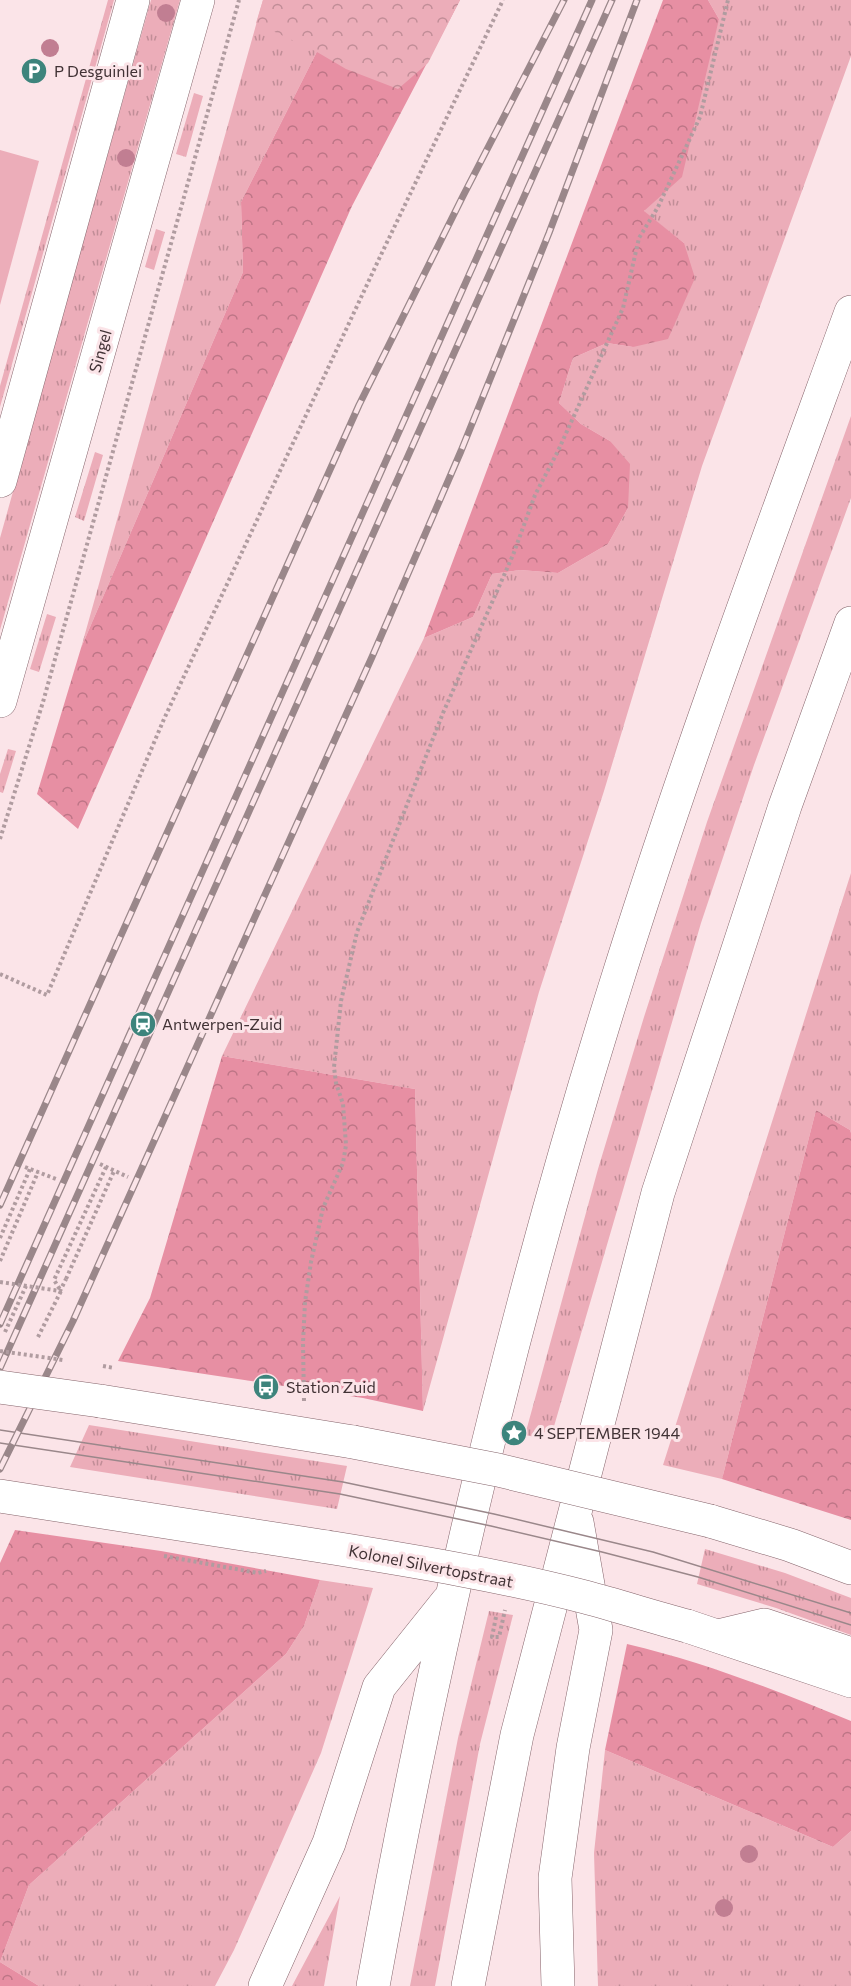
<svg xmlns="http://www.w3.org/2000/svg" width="851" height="1986" font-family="Commissioner,sans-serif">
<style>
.grass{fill:url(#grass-tufts)}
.forest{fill:url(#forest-crowns)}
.park{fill:url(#park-crowns)}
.pitch{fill:#ecadb9}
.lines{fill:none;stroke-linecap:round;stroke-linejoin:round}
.secondary-casing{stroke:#85646b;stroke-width:34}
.primary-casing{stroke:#85646b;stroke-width:34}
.motorway-casing{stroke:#85646b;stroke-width:34}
.path{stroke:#b09ca0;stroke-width:4;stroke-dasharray:3 3;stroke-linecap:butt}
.secondary{stroke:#fff;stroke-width:33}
.primary{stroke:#fff;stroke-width:33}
.motorway{stroke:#fff;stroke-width:33}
.tram{stroke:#9a878a;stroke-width:1.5}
.rail-casing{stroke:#9a878a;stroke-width:7}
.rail{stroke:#fbe4e8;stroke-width:4.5;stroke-dasharray:14;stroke-linecap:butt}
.secondary-bridge-casing{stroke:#85646b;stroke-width:34;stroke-linecap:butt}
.path-bridge{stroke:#b09ca0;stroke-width:4;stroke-dasharray:3 3;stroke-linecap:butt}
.secondary-bridge{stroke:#fff;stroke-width:33}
.tree{fill:#c17e92}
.labels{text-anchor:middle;stroke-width:6;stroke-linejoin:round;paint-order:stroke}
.poi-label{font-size:16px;fill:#413235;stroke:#fbe4e8;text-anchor:start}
.street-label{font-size:16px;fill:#413235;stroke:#fbe4e8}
</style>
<defs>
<pattern id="grass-tufts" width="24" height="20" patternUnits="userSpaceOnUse" patternTransform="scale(1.5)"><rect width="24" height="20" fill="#ecadb9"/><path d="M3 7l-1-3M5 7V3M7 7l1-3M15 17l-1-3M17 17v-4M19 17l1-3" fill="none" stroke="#c18d97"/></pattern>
<pattern id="forest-crowns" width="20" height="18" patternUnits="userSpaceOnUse" patternTransform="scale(1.5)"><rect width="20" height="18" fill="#e78fa3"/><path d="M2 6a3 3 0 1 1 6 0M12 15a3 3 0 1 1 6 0" fill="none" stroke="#bd7586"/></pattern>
<pattern id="park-crowns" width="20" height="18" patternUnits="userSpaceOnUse" patternTransform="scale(1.5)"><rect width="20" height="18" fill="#ecadb9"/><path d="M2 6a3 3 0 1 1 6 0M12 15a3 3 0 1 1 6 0" fill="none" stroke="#c18d97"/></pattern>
</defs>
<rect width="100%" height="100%" fill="#fbe4e8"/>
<path class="grass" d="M108 0H114L0 407V386Z
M151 0H180L0 630V538Z
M263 0H343L241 202 243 272 81 648Z
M708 0H851V56L702 466 604 791 539 992 423 1411 415 1089 222 1056 424 638 473 617 492 574 520 570 558 573 608 544 628 508 610 441 581 424 559 403 573 358 607 343 633 347 684 243 644 212 719 19Z
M194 93 203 96 186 157 176 154Z
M156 229 165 232 154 270 145 267Z
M851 416V498L754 765 701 923 550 1440 525 1435 598 1169 644 1017 707 822Z
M95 452 103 455 84 521 75 517Z
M47 614 56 617 39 672 30 669Z
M8 749 16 751 3 793 0 792V774Z
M851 873V1133L850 1130 816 1110 722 1479 663 1465Z
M89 1425 347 1466 337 1509 70 1467Z
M705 1549 785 1573 851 1598V1635L776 1608 697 1584Z
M320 1580 373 1588 321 1753 234 1950 215 1986H39L0 1962 29 1885 286 1654 304 1626Z
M489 1611 513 1615 480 1744 435 1986H410L458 1738Z
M605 1750 833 1847 851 1831V1986H598L594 1853Z
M340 1896 324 1986H292Z"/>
<path class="forest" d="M343 0H460L352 206 78 829 37 794 81 648 243 272 241 202Z
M663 0H708L719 19 682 177 644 211 684 243 695 278 668 339 633 347 607 343 573 358 559 403 581 424 610 441 630 464 628 508 608 544 558 573 520 570 492 574 473 617 424 638Z
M222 1056 415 1089 423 1411 363 1398 118 1361 150 1298Z
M816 1110 850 1130 851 1133V1520L722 1479Z
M15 1530 161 1551 320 1580 304 1626 286 1654 29 1885 0 1962 39 1986H0V1563Z
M627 1644C704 1662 778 1691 851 1721V1831L833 1847 605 1750Z"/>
<path class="park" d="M263 0H460L428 63 398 89 346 69 317 52 256 23Z"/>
<path class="pitch" d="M0 150 39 161 0 305Z"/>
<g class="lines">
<defs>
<path id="secondary" d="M100 1401 353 1442
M0 1496 327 1547
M710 1521 790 1545 851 1568
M687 1626 851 1681
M718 1636 764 1625 851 1654"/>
<path id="primary" d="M0 481 133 0
M0 701 198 0"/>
<path id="motorway" d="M265 1986 329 1843 379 1687 447 1602
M373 1986C434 1650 512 1316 614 990 685 762 769 537 851 312
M468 1986 517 1735 658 1193 785 806 851 623
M558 1986 555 1878 573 1748 596 1630 577 1522"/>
</defs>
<use href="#secondary" class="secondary-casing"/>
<use href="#primary" class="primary-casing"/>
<use href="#motorway" class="motorway-casing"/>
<path class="path" d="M0 839 43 702 239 0
M0 974 47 995 164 719 379 259 503 0
M100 1164 128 1177
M25 1167 56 1179
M0 1238 30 1169
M0 1261 38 1172
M66 1279 114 1171
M5 1332 26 1286
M38 1337 61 1291 54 1280 106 1167
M304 1401 303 1343 305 1302 311 1262 323 1208 343 1163 346 1145 343 1104 336 1083 334 1067 341 1001 357 932 443 713 513 555 535 495 558 451 623 308 639 238 658 207 700 117 728 0
M164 1556 258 1573 266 1571
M496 1617 492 1637H499L505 1610"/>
<use href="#secondary" class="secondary"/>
<use href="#primary" class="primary"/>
<use href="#motorway" class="motorway"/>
<path class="tram" d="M0 1430 343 1482 494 1514 653 1552 851 1613
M0 1443 340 1494 491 1526 602 1552 698 1577 851 1625"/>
<defs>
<path id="rail" d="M0 1205 359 405 463 196 564 0
M0 1324 592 0
M0 1368 612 0
M0 1469 73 1321 372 657 461 451 549 233 637 0"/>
</defs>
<use href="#rail" class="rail-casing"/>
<use href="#rail" class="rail"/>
<defs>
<path id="secondary-bridge" d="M0 1387 100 1401
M353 1442 498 1470 710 1521
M327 1547C413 1561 500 1575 585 1597 619 1606 653 1617 687 1626"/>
</defs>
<use href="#secondary-bridge" class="secondary-bridge-casing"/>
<path class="path-bridge" d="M0 1282 60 1291 66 1279
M0 1351 63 1360
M103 1366 114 1368"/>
<use href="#secondary-bridge" class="secondary-bridge"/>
</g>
<g class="tree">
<circle cx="166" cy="13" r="9"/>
<circle cx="50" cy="48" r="9"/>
<circle cx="126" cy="158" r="9"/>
<circle cx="749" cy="1854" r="9"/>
<circle cx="724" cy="1908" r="9"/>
</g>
<defs>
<symbol id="parking-disc" viewBox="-11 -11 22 22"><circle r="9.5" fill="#3d847c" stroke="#fbe4e8"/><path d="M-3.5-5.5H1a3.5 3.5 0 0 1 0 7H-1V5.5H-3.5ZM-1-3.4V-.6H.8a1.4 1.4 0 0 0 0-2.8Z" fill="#fff"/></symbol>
<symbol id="station-disc" viewBox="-11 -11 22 22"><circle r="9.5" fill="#3d847c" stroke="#fbe4e8"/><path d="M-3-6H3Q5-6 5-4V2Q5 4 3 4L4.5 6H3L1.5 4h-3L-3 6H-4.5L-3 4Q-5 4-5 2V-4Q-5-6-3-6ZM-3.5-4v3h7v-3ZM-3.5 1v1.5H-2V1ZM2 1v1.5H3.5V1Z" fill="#fff"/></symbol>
<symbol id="bus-disc" viewBox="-11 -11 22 22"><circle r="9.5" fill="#3d847c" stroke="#fbe4e8"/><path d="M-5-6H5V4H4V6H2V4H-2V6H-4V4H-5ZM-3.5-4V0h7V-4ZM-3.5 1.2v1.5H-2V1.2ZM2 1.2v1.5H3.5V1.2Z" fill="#fff"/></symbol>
<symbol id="sight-disc" viewBox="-11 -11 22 22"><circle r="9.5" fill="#3d847c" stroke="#fbe4e8"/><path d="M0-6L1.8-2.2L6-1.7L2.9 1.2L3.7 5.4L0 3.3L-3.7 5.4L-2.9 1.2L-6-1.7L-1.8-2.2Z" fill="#fff"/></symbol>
</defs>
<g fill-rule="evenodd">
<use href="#parking-disc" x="19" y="56" width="30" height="30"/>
<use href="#station-disc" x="128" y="1009" width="30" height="30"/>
<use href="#bus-disc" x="251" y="1372" width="30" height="30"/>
<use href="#sight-disc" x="499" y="1418" width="30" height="30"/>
</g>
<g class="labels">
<g class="poi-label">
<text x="54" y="77">P Desguinlei</text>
<text x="162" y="1030">Antwerpen-Zuid</text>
<text x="286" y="1393">Station Zuid</text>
<text x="534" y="1439">4 SEPTEMBER 1944</text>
</g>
<g class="street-label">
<text transform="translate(100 351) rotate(-74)" y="6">Singel</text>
<text transform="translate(431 1566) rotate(11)" y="6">Kolonel Silvertopstraat</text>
</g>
</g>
</svg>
